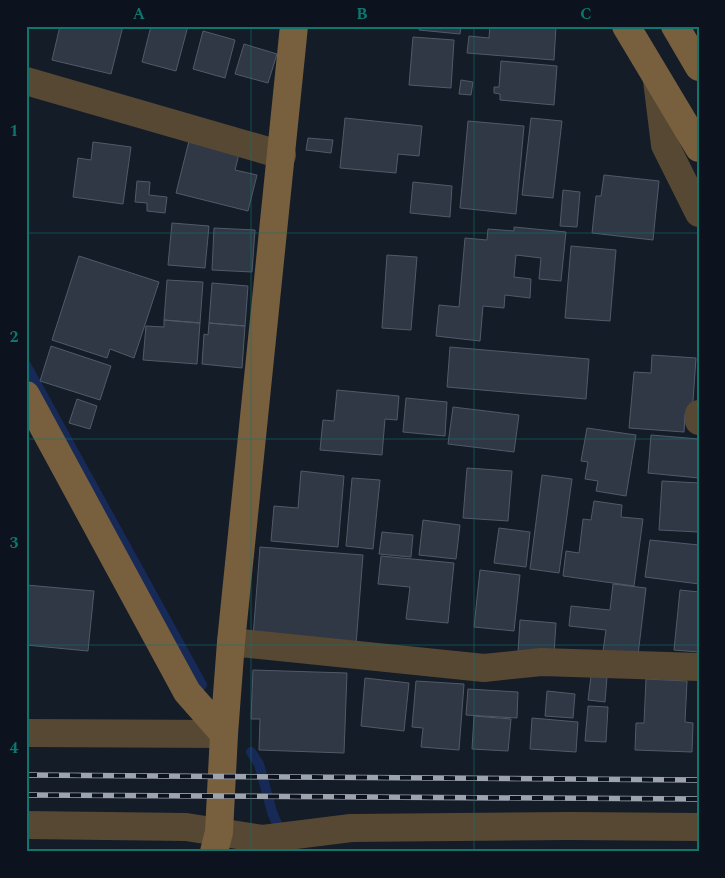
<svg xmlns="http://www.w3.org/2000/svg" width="725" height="878" font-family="Spectral,serif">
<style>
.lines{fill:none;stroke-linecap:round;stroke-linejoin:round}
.stream{stroke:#172a57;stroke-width:10}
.building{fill:#303846;stroke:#515a69}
.street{stroke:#574833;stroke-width:28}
.secondary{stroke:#78603e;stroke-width:28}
.rail-casing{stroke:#9da4ae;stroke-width:5.5}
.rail{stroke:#0c131e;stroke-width:4;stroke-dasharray:11;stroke-linecap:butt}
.grid{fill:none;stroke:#0f766e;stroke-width:1;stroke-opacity:0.55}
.neatline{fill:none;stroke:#0f766e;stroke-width:2}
.grid-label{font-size:16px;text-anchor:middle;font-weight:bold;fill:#0f766e}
</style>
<rect width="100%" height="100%" fill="#141c28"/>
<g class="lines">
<path class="stream" d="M26 365 202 685
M251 752 259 764 272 812 289 852"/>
</g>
<path class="building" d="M60 26H123L111 74 52 60Z
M151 26H188L176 71 142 62Z
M419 26H461L460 34 419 30Z
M490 26H556L554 60 467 53 469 36 489 38Z
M203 31 235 40 225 78 193 69Z
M413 37 454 40 451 88 409 85Z
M244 44 277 54 268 83 235 74Z
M501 61 557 66 554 105 500 100V94L494 93V87H499Z
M461 80 473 82 471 95 459 94Z
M345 118 422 126 419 156 398 154 396 173 340 168Z
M531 118 562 121 553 198 522 195Z
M468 121 524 126 516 214 460 208Z
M190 137 240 150 235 170 257 175 248 211 176 193Z
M308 138 333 140 331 153 306 150Z
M93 142 131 147 123 204 73 197 78 158 91 160Z
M604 175 659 181 653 240 592 233 596 196H601Z
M137 181 150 182 149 195 167 197 165 213 147 211V203L135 202Z
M413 182 452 186 450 217 410 213Z
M563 190 580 192 577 227 560 226Z
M172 223 209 226 205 268 168 265Z
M514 227 566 232 561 281 539 279 541 258 516 255 514 277 531 279 530 298 505 295 504 308 483 306 480 341 436 336 439 305 459 307 465 238 487 240 488 229 514 231Z
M214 228 255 230 252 272 212 270Z
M571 246 616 250 610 321 565 318Z
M387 255 417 257 411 330 382 328Z
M79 256 159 282 134 358 110 349 107 358 52 340Z
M167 280 203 282 200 323 164 320Z
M212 283 248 286 245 326 209 323Z
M164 320 200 323 197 364 143 360 146 326 164 327Z
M209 323 245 326 242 368 202 364 204 334 208 335Z
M51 346 111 366 100 400 40 381Z
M450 347 589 359 586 399 447 387Z
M652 355 696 358 692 415 685 414 684 432 629 428 634 372 651 373Z
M337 390 399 396 397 420 385 419 382 455 320 450 323 420 334 421Z
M406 398 447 402 445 436 403 432Z
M77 399 97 406 90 429 69 423Z
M453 407 519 415 514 452 448 444Z
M587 428 636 435 626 496 596 491 598 481 585 479 588 462 581 461Z
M651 435 699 439V478L648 473Z
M467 468 512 471 508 521 463 518Z
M301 471 344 476 338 547 271 541 274 506 298 508Z
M542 475 572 479 559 573 530 569Z
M352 478 380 480 373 549 346 546Z
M662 481 699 483V532L659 530Z
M594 501 622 505 621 517 643 519 634 586 563 576 566 551 579 553 583 519 591 520Z
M423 520 460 525 456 559 419 555Z
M499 528 530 532 526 567 494 563Z
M382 532 413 535 411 557 379 554Z
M650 540 699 545V584L645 577Z
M260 547 363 555 356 645 253 637Z
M381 556 454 563 448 623 406 619 410 587 378 584Z
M480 570 520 575 514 631 474 627Z
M613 584 646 588 638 655 603 651 606 630 569 626 571 606 610 610Z
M26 585 94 591 88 651 26 645Z
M680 590 699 592V652L674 650Z
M520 620 556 623 554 654 518 652Z
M253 670 347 673 344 753 259 750 260 719H251Z
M591 676 607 677 605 702 588 700Z
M365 678 409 683 404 731 361 726Z
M646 679 687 681 685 722 693 723 692 752 635 750 636 723H644Z
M416 681 464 684 459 750 421 747 423 728 412 727Z
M468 689 518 692 517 718 466 715Z
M547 691 575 694 573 718 545 716Z
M588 706 608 707 606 742 585 741Z
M474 716 511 719 508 751 472 749Z
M532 718 578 722 576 752 530 749Z"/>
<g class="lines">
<path class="street" d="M657 80 665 145 699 213
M26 81 282 155
M699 414V421
M231 642 484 668 541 662 699 667
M26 733 224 734
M26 825 186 827 263 839 270 852
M263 839 351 828 569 826 699 827"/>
<path class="secondary" d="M626 26 699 148
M675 26 699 67
M26 395 187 692 224 734
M214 852 219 832 224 734 231 642 294 26"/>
<defs>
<path id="rail" d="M26 775 699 780
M26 795 699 799"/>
</defs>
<use href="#rail" class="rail-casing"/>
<use href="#rail" class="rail"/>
</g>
<path class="grid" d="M251 26V852M474 26V852M26 233H699M26 439H699M26 645H699"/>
<rect width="725" height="878" fill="none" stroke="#0c131e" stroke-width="55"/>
<rect x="28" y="28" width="670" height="822" class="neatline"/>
<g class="grid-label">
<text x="139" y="19">A</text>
<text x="362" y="19">B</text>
<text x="586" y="19">C</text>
<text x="14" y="136">1</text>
<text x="14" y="342">2</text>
<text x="14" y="548">3</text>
<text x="14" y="753">4</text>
</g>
</svg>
